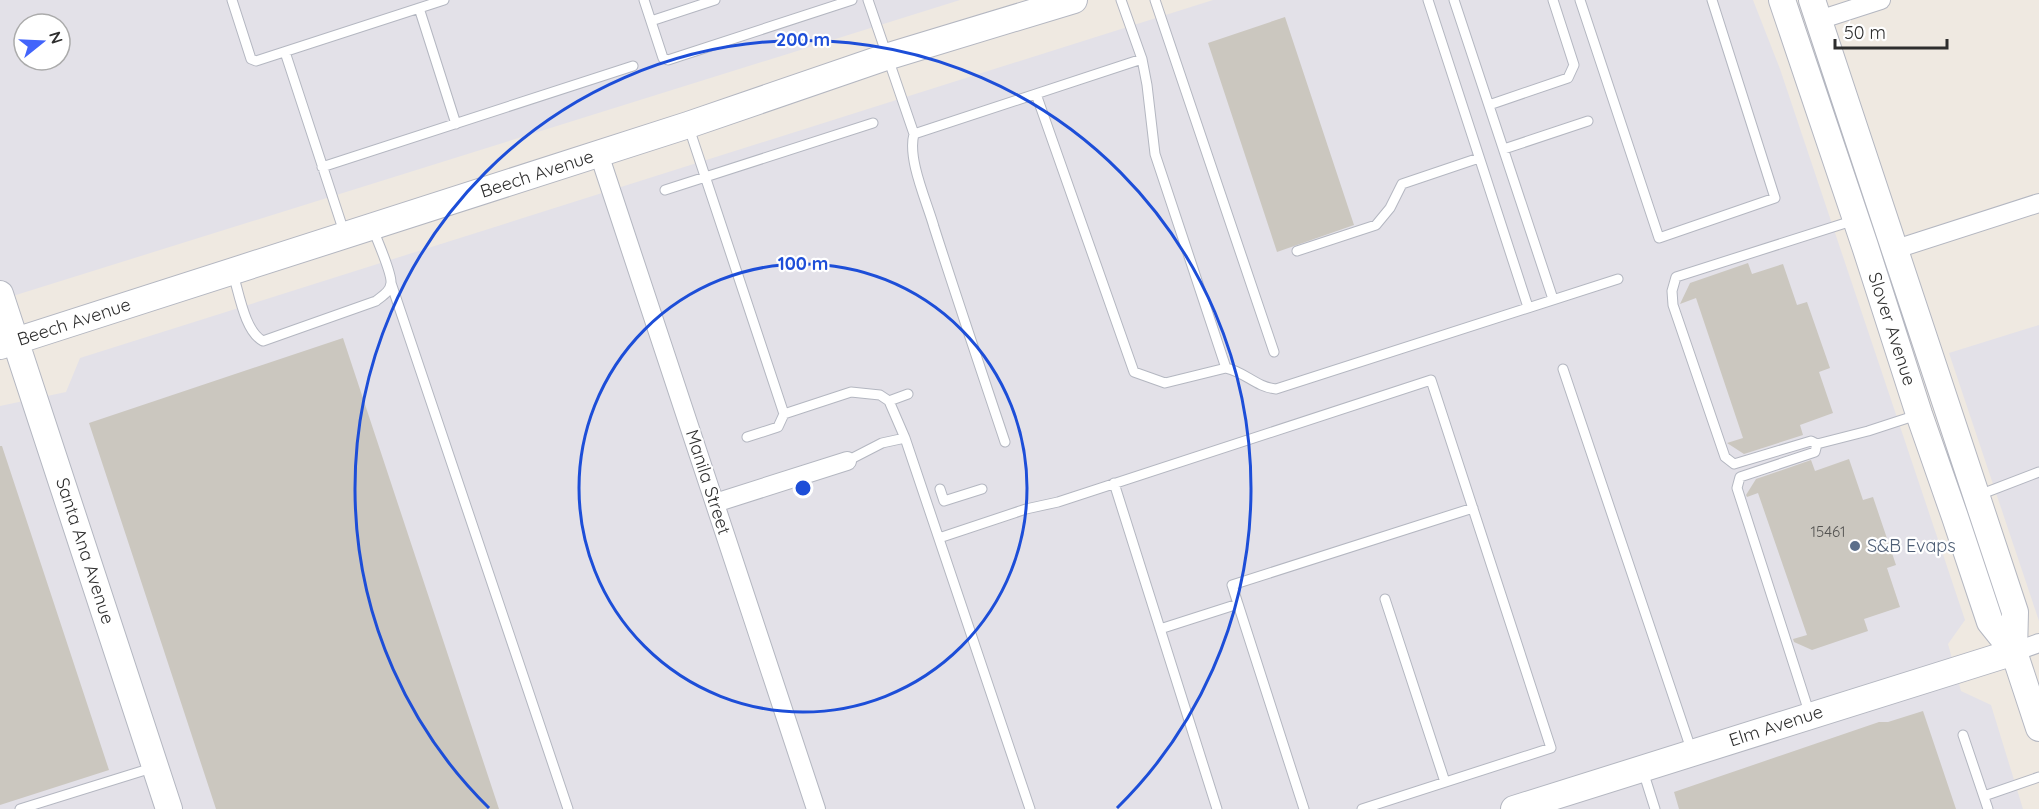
<svg xmlns="http://www.w3.org/2000/svg" width="2039" height="809" font-family="Quicksand,sans-serif">
<style>
.industrial{fill:#e3e1e8;fill-rule:evenodd}
.building{fill:#cbc7bf}
.lines{fill:none;stroke-linecap:round;stroke-linejoin:round}
.lane-casing{stroke:#b4b7c1;stroke-width:11}
.street-casing{stroke:#b4b7c1;stroke-width:20}
.secondary-casing{stroke:#b4b7c1;stroke-width:28}
.lane{stroke:#fff;stroke-width:9}
.street{stroke:#fff;stroke-width:18}
.secondary{stroke:#fff;stroke-width:26}
.ring{fill:none;stroke:#1d4ed8;stroke-width:3}
.service-dot{fill:#5c6f8a;stroke:#fff;stroke-width:2}
.labels{text-anchor:middle;stroke-width:4.5;stroke-linejoin:round;paint-order:stroke}
.number-label{font-size:15px;fill:#555452}
.street-label{font-size:18px;fill:#2e2e2e;stroke:#fff}
.service-label{font-size:18px;fill:#4e5e75;stroke:#fff;text-anchor:start}
.centre{fill:#1d4ed8;stroke:#fff;stroke-width:3}
.ring-label{font-size:18px;text-anchor:middle;font-weight:bold;fill:#1d4ed8;stroke:#fff;stroke-width:4.5;stroke-linejoin:round;paint-order:stroke}
</style>
<rect width="100%" height="100%" fill="#efe9e1"/>
<path class="industrial" d="M0 0H960L0 300ZM24 24H60V60H24Z
M1213 0H1753L1780 69 1965 620 1948 644 1961 691 1991 705 2023 809H0V406L66 392 80 358Z
M2039 325V621L1949 353Z"/>
<path class="building" d="M1285 17 1354 225 1277 252 1208 43Z
M1748 263 1752 274 1783 264 1797 305 1807 302 1830 368 1819 372 1833 413 1800 425 1803 435 1744 454 1727 443 1743 438 1696 298 1680 304 1690 283Z
M343 338 499 809H216L89 423Z
M0 446H2L109 770 0 805Z
M1849 459 1863 500 1873 497 1896 565 1887 568 1900 607 1864 619 1868 631 1812 650 1794 642 1793 639 1807 635 1758 493 1747 497 1746 495 1756 479 1811 460 1815 471Z
M1923 711 1956 809H1679L1674 792 1879 722H1888Z"/>
<g class="lines">
<defs>
<path id="lane" d="M232 0 251 59 256 61 444 0
M644 0 663 58 668 60 852 0
M868 0 914 134
M1121 0 1142 59
M1155 0 1274 352
M1428 0 1528 307
M1454 0 1553 299
M1580 0 1659 238 1775 198 1712 0
M419 8 456 124
M651 21 715 0
M285 52 345 235
M1036 94 1134 372 1165 383 1226 368
M1489 105 1568 78 1574 65 1553 0
M689 128 784 414 851 392 880 395 889 401 905 438 1030 809
M1504 149 1588 121
M322 167 633 66
M665 190 873 123
M1297 251 1376 225 1390 208 1402 184 1479 158
M233 274C239 293 245 332 263 341L376 301C382 296 390 292 391 283 392 273 377 240 373 229
M391 283 568 809
M1563 369 1692 752
M889 401 908 394
M747 437 778 427 784 414
M1005 442C981 370 957 299 934 227 927 202 907 159 914 134L1142 59 1147 85 1155 154 1226 368C1245 372 1256 387 1276 389L1618 279
M1817 444 1811 441 1734 464 1725 457 1673 305 1672 291 1676 277 1855 220
M847 461 882 443 905 438
M1114 483 1217 809
M940 489 944 501 982 489
M1979 495 2039 472
M939 538 1026 509 1058 502 1431 380 1551 748 1362 809
M1385 599 1445 782
M1238 604 1232 585 1473 508
M1160 629 1238 604 1304 809
M1810 715 1737 488 1740 477 1815 452 1817 444 1868 431 1917 415
M1963 735 1988 809
M1643 771 1655 809
M1984 796 2039 777
M20 809 155 767"/>
<path id="street" d="M1819 20 1881 0
M599 154 816 809
M1896 249 2039 203
M715 503 847 461
M2014 652 2039 643"/>
<path id="secondary" d="M1782 0 1865 246 1919 414 1955 517 1990 622 2014 652 2039 728
M1812 0 2015 612 2014 652
M0 294 169 809
M0 346 688 125 886 57 1074 0
M1514 809 2014 652"/>
</defs>
<use href="#lane" class="lane-casing"/>
<use href="#street" class="street-casing"/>
<use href="#secondary" class="secondary-casing"/>
<use href="#lane" class="lane"/>
<use href="#street" class="street"/>
<use href="#secondary" class="secondary"/>
</g>
<g class="ring">
<circle cx="803" cy="488" r="224"/>
<path d="M489 808A448 448 0 1 1 1117 808"/>
</g>
<circle class="service-dot" cx="1855" cy="546" r="6"/>
<g class="labels">
<g class="number-label">
<text x="1828" y="537">15461</text>
</g>
<g class="street-label">
<text transform="translate(537 174) rotate(-18)" y="6">Beech Avenue</text>
<text transform="translate(74 322) rotate(-18)" y="6">Beech Avenue</text>
<text transform="translate(1892 329) rotate(72)" y="6">Slover Avenue</text>
<text transform="translate(708 482) rotate(72)" y="6">Manila Street</text>
<text transform="translate(85 551) rotate(72)" y="6">Santa Ana Avenue</text>
<text transform="translate(1776 726) rotate(-18)" y="6">Elm Avenue</text>
</g>
<g class="service-label">
<text x="1867" y="552">S&amp;B Evaps</text>
</g>
</g>
<circle cx="803" cy="488" r="9" class="centre"/>
<g class="ring-label">
<text x="803" y="46">200 m</text>
<text x="803" y="270">100 m</text>
</g>
<g transform="translate(42 42) rotate(72)"><circle r="28" fill="#ffffff" stroke="#ababab" stroke-width="1.5"/>
<path d="M0-4.5L10 22L0 15L-10 22Z" fill="#4264fb"/>
<text y="-9" font-size="16" font-weight="bold" text-anchor="middle" fill="#2e2e2e">N</text>
</g>
<path d="M1835 39v9h112v-9" fill="none" stroke="#2e2e2e" stroke-width="3"/>
<text x="1844" y="39" font-size="18" fill="#2e2e2e" stroke="#ffffff" stroke-width="4.5" paint-order="stroke">50 m</text>
</svg>
